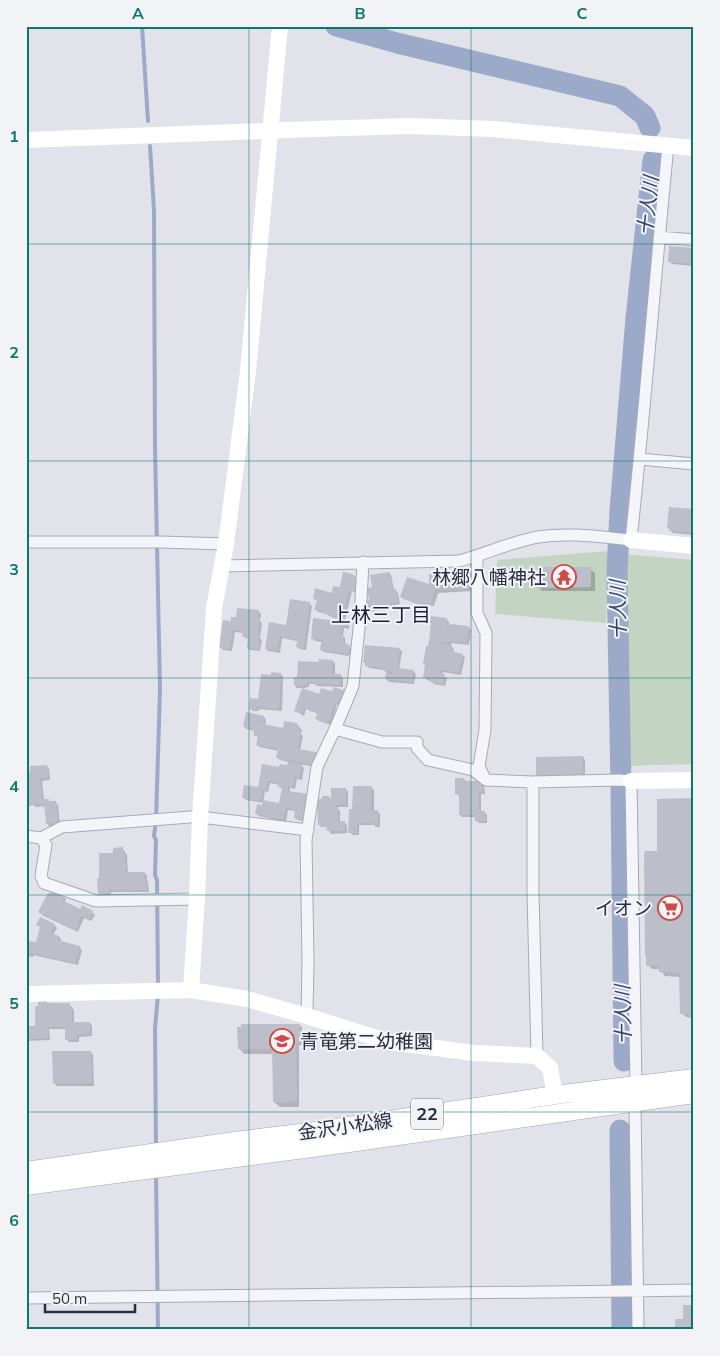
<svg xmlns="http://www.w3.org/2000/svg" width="720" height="1356" font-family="Mulish,'Noto Sans JP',sans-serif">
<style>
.green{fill:#c4d4c3}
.shadow{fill:#0003;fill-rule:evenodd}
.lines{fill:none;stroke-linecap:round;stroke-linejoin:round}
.stream{stroke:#9caaca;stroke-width:4}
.river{stroke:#9caaca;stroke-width:21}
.building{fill:#bcbeca}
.street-casing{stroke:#a7a9b4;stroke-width:13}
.primary-casing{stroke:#a1a5b6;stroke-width:19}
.street{stroke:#f4f5f8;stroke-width:11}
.secondary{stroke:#fff;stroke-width:16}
.primary{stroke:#fff;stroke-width:18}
.grid{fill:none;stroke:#0f766e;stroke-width:1;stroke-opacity:0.55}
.labels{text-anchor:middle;stroke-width:4;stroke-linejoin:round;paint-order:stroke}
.shield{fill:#f1f3f7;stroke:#656978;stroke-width:1}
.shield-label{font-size:18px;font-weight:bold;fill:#292e42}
.poi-label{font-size:19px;fill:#292e42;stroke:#f1f3f7;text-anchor:end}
.street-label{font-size:19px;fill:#292e42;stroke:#f1f3f7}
.water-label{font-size:20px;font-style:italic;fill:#334577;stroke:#f1f3f7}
.neighbourhood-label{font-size:20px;fill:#1c1f33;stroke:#f1f3f7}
.neatline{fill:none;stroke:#0f766e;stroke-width:2}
.grid-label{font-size:16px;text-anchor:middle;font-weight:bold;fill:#0f766e}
</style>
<rect width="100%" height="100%" fill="#e2e3ea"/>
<path class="green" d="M609 551 606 623 495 614 497 560Z
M624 554 694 560V764L626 766Z"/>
<path class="shadow" d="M694 250V266L672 264 669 261Z
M694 510V535L673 533 668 528Z
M590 569 595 573V591H542L538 587Z
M389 573 391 575 394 590 398 593 400 604 390 606 391 608 371 612 368 609 374 588Z
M353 575 357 579V593L352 591 345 620 334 618 324 613 318 612 316 609 318 601 314 598 333 594 341 589Z
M439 575 441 577H455L458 579 469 580 471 582V591L438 593 434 606 428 605V606L424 605 422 606 404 599 401 597 430 586Z
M309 603 312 606 306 650 300 649 297 646V641L282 638 280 653 268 651 266 648Z
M259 612 261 614 260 621 262 623 260 638 262 640 260 651 250 650 248 648 249 639 246 638 243 636 244 633 235 632 232 651 223 650 221 647 232 622Z
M446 619 449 622V625L468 627 471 630 469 645 451 643V646L454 649 453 653 462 655 465 657 461 675 443 672 442 675 447 678 445 686 434 684 431 681 427 680 425 677 430 641Z
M347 623 349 625V629L344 628 343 636 345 638V645H347L352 649 351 654H349V656L324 652 321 649 322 642 315 641 312 638Z
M399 649 402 651 399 670 413 671 416 674 414 684 389 682 386 679 387 673 384 670 369 668 364 662Z
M332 661 335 663V675H340L343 678V687L317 686 314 684H309V687H306V688H297L295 685 298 678 320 663Z
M281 674 283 677 282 711 259 709V711H253L250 708 260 700 272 676Z
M322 689 346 704 340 705 337 704 331 725 319 721 317 718 318 714 306 709 304 716 296 711 319 696Z
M264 717 266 720 265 726 284 730 297 725 302 730 301 734 303 736 300 750 316 753 318 756 316 767 299 764 304 768 302 780 297 779 295 789 290 788V792L307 822 298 820 295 818 296 811 288 810 286 822 259 816 256 813 263 807 264 803 246 800 243 797 259 789 280 769 288 767 289 762 280 760 277 757 279 751 260 747 257 745 259 738 255 735 254 731 247 729 245 727ZM270 783 280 785V787L283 790 280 805 263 802 265 791 268 792Z
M583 757 585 760V775L538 776Z
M47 766 49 769 50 780 42 781 44 800H48L51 803 55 802 58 805 60 825 49 826 47 823 46 806 36 807 34 805 27 806 28 815H26V774Z
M464 779 467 782 481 783 484 785 485 794H481V812H484L487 815V823H479L476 820V817H462L460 814V796L456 794Z
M372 788 374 790V811L378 812 380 814V827H376L374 825H359V835H352L350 832Z
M346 789 348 792V807H338V809L340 811V822H344L347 825V833L331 834 328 829H323L333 828V826H321L319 824 329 797 333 801Z
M694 799V1018L686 1017 682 1013 680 977 665 976 661 971 660 969H652L648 965 659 852Z
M123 849 127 855 128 874 144 873 147 875V880L148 882 149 892H111V896H102L99 894 115 854Z
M52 891 64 897 66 899 64 903 81 911 92 912 95 915 91 921 84 918 78 932 42 915 40 912Z
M38 925H54L57 928 53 935 59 937 61 939 60 942 79 947 82 950 78 965 33 955V957L26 956V943H37L41 928Z
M48 1004H69L74 1010V1023H90L92 1026V1036L79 1037V1042H69L67 1039 66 1029H49L50 1040 26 1041V1028H36Z
M299 1025 302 1027V1045H299V1107H280L274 1102 273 1054H244L239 1048 243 1028Z
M91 1052 93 1055 94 1086H57L54 1083Z"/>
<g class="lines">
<path class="stream" d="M142 26 148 121
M150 146 154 210 155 448 160 689 156 820 154 836 156 840 155 875 157 880 158 988
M156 1148 155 1028 158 995
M156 1175 158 1330"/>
<path class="river" d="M336 26 397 43 620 96 645 116 650 128
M624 1061 621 787 617 572 620 511 636 318 653 160
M620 1130 622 1330"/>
</g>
<path class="building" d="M669 246 694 248V264L668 262Z
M669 507 694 509V533L669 531 670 529 667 528Z
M537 567H591V587L536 588Z
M343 572 353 574V575L355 576 356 581 355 591 349 590 343 618 330 616V615L322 613V611L314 610 317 600 313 599 315 588 332 593 333 586 340 587Z
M389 572 393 589H396L398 602 389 604V606L367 610 366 601 369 600 367 588 372 587 370 575Z
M429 574H439V576H456V579L469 578V589L435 590 431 604 426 603 425 604 420 603 418 604 400 597 407 577 429 584Z
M290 599 310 602 304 648 296 647 297 641H295L296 639 280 637 277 651 265 649 269 622 286 625Z
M237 608 259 610 258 619H260L258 636H260L258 650 247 648 248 637 242 636 243 631 233 630 230 649 219 648 223 620 231 621V617H236Z
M431 616 447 618 446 626H450V624L469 626 467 643 449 641V643L429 641 431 623H430Z
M313 618 347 622V627L342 626 341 634H343V643L348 644 347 645H350L349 652H347V654L320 650 321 643H323V640L311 639Z
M429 641 452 645 451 651 463 654 459 673 441 670 440 673 445 674 443 684 430 682V679L423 678 425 665 423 664 426 646H428Z
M365 645 400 648 397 668 414 670 412 682 385 679 386 673 392 674V672L382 670 383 668 365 666V663H363Z
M319 659 333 660 332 674H341L340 685 313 684V682H307L306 685H304V686H294V677H297L298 661 319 662Z
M271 672 281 673 279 709 257 707V710L249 709 250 698 258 699 261 674 271 675Z
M334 687 343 690V689L348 690 343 702 339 700 338 704 335 703 328 723 315 719 318 713 304 708 301 714 294 711 302 688 319 694 321 688 332 691Z
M246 712 264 716 263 724 283 728 284 721 297 723V726L300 727 299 732 301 733 298 749 316 752 314 765 276 758 278 749 256 745 258 736H254L253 729 243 727Z
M583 756V776L539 777V776H536V757Z
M288 762 302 764 299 778 295 777 293 787 288 786V791L309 794 304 820 294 818 295 810 286 808 283 820 255 814 257 804 262 805 263 800 279 803 282 788 278 787 279 783 268 781 266 790 263 789 261 801 242 798 244 785 258 787 262 764 279 767 280 764 287 765Z
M47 765 48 778H40L42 799H49V801H56L58 823 46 824 44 804 32 805V803L26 804V773L30 772V766Z
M455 778H464V781H482L483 792H479V811H485V821H475V815H459V794H455Z
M353 786H372L371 810H378V825H372L373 823 371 822V823H357V833H348L349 809H352Z
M331 788H346V805H336V807H338V821H345V831H327V827H320V825H318L317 799H322V796H329V799H331Z
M694 798V1015L680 1014 679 973 659 972 658 965 646 966V955H645L644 854 645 851H657V799Z
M123 847V851H125L126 872H145V878H146L147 890 124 891V889H121V891H114V890H109V893L98 894 97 879 99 878V853H113V848Z
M52 889 64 896 62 900 80 909 82 905 93 911 89 920 81 916 76 930 38 912 48 893H50Z
M40 917 55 924 51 933 59 936 58 940 80 946 75 963 31 953V955L26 954V941L36 942 40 927 36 925Z
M38 1001H47V1003H70V1006H72V1022H90V1034L77 1035V1040H65V1027H47L48 1038 26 1039V1026H35V1006H38Z
M241 1024H300V1043H296L297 1100H294V1102H273L272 1049H238L237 1027H241Z
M52 1051H91L92 1083 53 1084Z
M683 1305H694V1330H675V1319H683Z"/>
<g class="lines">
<defs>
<path id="street" d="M659 237 694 240
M640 459 694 464
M26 542H160L226 544
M477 556V613L486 633 485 730 479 766 485 779
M222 566 459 561C486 554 510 542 538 537 569 532 600 537 631 540 645 409 655 277 668 146
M335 729 382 742H417V748L428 760 473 770 486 780 532 782 619 780 631 781 636 1086
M532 782 533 790V892L537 1056
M26 836 41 838 62 827 190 817H200L308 830
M41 838 46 845 41 876 44 883 96 901 197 899
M307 1016 308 961 306 840 317 767 335 729 353 686 360 619 363 562
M635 1102 638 1330
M26 1298 628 1291 694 1290"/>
<path id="primary" d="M26 1171 235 1141 309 1132 555 1095 694 1078
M26 1186 342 1144 694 1094"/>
</defs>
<use href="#street" class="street-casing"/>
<use href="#primary" class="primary-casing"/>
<use href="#street" class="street"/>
<path class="secondary" d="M26 140 315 129 409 126 493 129 694 148
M631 540 694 546
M631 781 694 780
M191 990 197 899 200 817 214 608 226 544 248 371 280 26
M26 994 191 990 247 999 307 1016 389 1042 475 1053 537 1056 550 1068 555 1095"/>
<use href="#primary" class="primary"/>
</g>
<path class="grid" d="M249 26V1330M471 26V1330M26 244H694M26 461H694M26 678H694M26 895H694M26 1112H694"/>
<defs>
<symbol id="temple-ring" viewBox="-11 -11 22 22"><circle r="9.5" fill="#f1f3f7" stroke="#cf4b46" stroke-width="1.5"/><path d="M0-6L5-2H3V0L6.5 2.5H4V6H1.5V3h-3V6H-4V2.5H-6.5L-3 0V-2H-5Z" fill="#cf4b46"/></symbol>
<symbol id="supermarket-ring" viewBox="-11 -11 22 22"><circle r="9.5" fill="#f1f3f7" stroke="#cf4b46" stroke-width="1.5"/><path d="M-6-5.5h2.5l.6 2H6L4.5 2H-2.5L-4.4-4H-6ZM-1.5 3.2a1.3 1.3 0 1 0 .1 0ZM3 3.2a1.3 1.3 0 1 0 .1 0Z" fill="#cf4b46"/></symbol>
<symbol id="school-ring" viewBox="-11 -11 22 22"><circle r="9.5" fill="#f1f3f7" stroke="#cf4b46" stroke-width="1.5"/><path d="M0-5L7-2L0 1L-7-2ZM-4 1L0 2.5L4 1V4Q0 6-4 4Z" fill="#cf4b46"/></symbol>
</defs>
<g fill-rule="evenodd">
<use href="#temple-ring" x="550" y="563" width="28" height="28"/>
<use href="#supermarket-ring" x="656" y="894" width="28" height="28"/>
<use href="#school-ring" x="268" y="1027" width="28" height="28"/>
</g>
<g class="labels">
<rect class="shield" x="411" y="1098.5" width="32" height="31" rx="4"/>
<g class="shield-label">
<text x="427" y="1120">22</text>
</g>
<g class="poi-label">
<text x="546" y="584">林郷八幡神社</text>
<text x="652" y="915">イオン</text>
<text x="300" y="1048" text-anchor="start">青竜第二幼稚園</text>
</g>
<g class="street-label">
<text transform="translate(345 1126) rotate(-8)" y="7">金沢小松線</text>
</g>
<g class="water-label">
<text transform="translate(648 206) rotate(-84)" y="7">十人川</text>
<text transform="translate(618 610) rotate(-91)" y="7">十人川</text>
<text transform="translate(623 1015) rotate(-91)" y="7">十人川</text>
</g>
<g class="neighbourhood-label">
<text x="381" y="622">上林三丁目</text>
</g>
</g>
<rect width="720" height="1356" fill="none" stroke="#f1f3f7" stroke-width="55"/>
<path d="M45 1304v8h90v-8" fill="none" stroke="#292e42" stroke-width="2.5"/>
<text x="52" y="1304" font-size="15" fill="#292e42" stroke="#f1f3f7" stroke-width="4" paint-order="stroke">50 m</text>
<rect x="28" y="28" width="664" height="1300" class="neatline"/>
<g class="grid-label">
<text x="138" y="19">A</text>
<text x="360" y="19">B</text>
<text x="582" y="19">C</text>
<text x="14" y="142">1</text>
<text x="14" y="358">2</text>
<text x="14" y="575">3</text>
<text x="14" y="792">4</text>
<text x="14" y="1009">5</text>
<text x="14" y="1226">6</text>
</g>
</svg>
